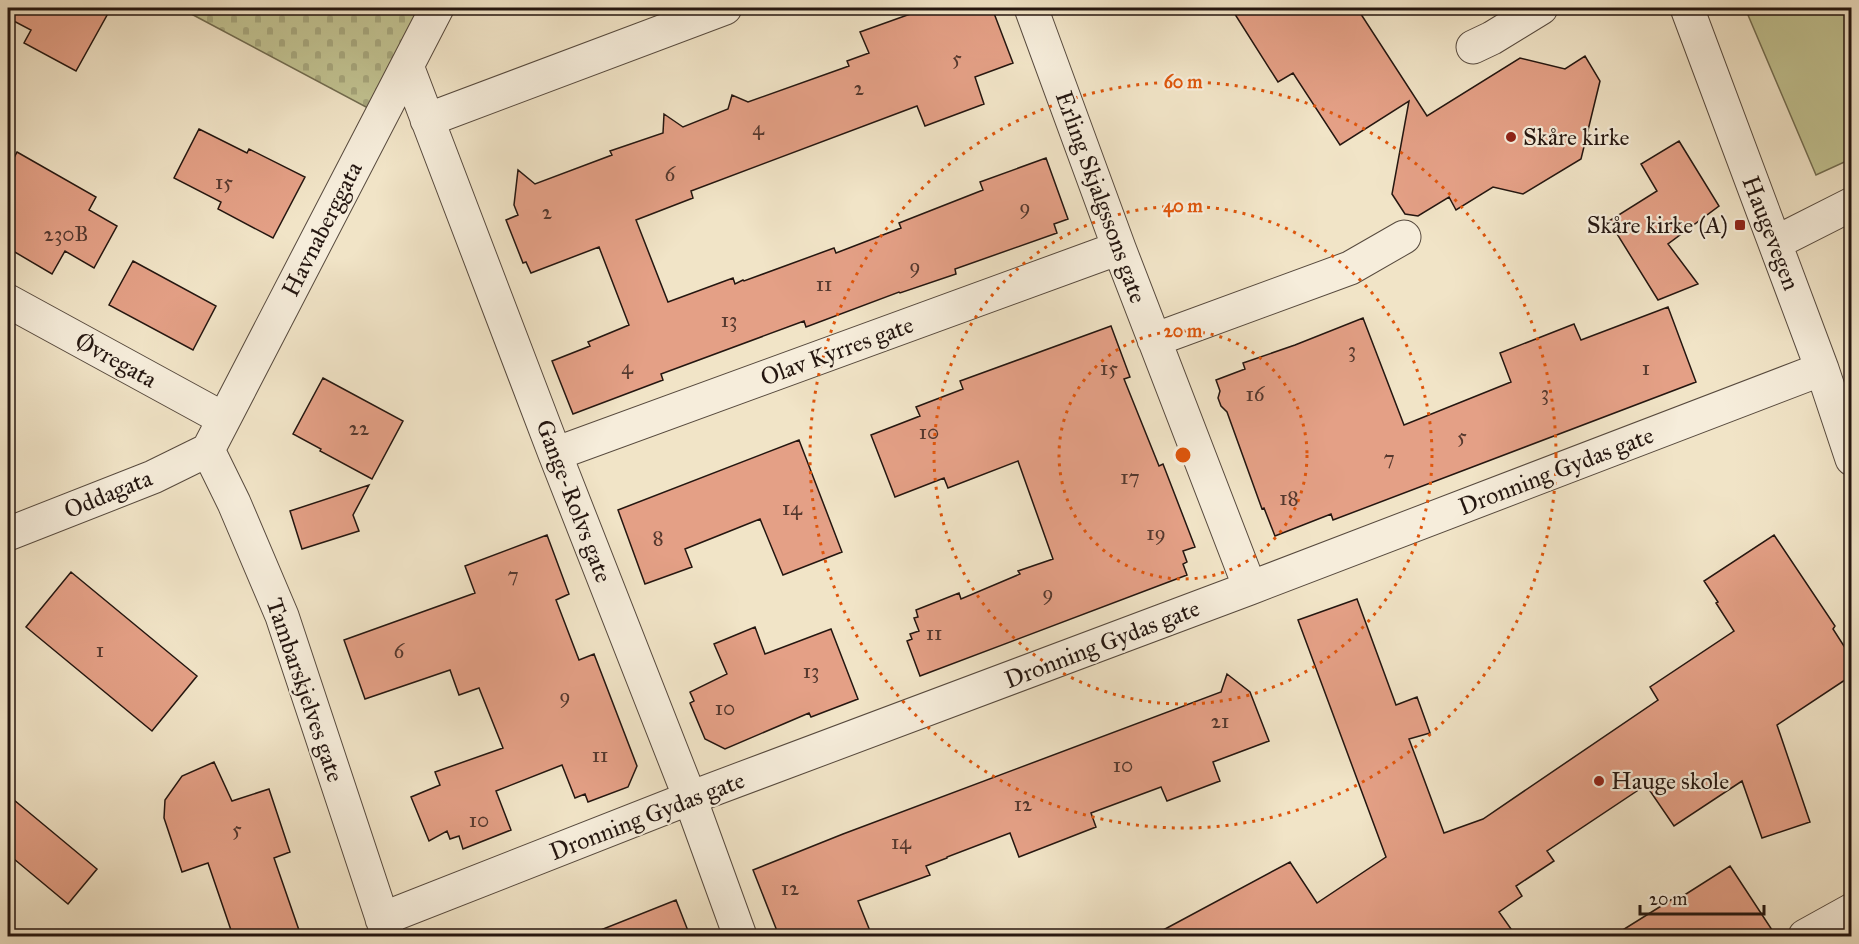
<svg xmlns="http://www.w3.org/2000/svg" width="1859" height="944" font-family="'IM FELL Great Primer',serif">
<style>
.cemetery{fill:url(#cemetery-stones);stroke:#726c50;stroke-width:1.5}
.park{fill:#c1c291;stroke:#726c50;stroke-width:1.5}
.building{fill:#e4a086;stroke:#241610;stroke-width:1.5}
.lines{fill:none;stroke-linecap:round;stroke-linejoin:round}
.minor-casing{stroke:#574a3e;stroke-width:35}
.minor{stroke:#f6eddb;stroke-width:33}
.ring{fill:none;stroke:#de560c;stroke-width:3;stroke-dasharray:3 6}
.poi-dot{fill:#8f2418;stroke:#f6eddb;stroke-width:2}
.labels{text-anchor:middle;stroke-width:4.5;stroke-linejoin:round;paint-order:stroke}
.number-label{font-size:21px;fill:#54382e}
.poi-label{font-size:24px;fill:#241610;stroke:#f6eddb;text-anchor:start}
.street-label{font-size:24px;fill:#241610;stroke:#f6eddb}
.centre{fill:#de560c;stroke:#f6eddb;stroke-width:3}
.ring-label{font-size:18px;text-anchor:middle;font-weight:bold;fill:#de560c;stroke:#f6eddb;stroke-width:4.5;stroke-linejoin:round;paint-order:stroke}
</style>
<defs>
<pattern id="cemetery-stones" width="16" height="16" patternUnits="userSpaceOnUse" patternTransform="scale(1.5)"><rect width="16" height="16" fill="#c1c291"/><path d="M2 7V4a2 2 0 0 1 4 0v3zM10 15v-3a2 2 0 0 1 4 0v3z" fill="#a6a67c"/></pattern>
</defs>
<rect width="100%" height="100%" fill="#f1e4c7"/>
<filter id="stains"><feTurbulence type="fractalNoise" baseFrequency=".00333" numOctaves="4"/><feColorMatrix values="0 0 0 0 .2 0 0 0 0 .09 0 0 0 0 .02 0 0 0 .5 -.17"/></filter>
<radialGradient id="worn" r=".72"><stop offset=".6" stop-color="#630" stop-opacity="0"/><stop offset="1" stop-color="#630" stop-opacity=".3"/></radialGradient>
<path class="cemetery" d="M180 8H437L381 115Z"/>
<path class="park" d="M1745 8H1851V159L1816 175Z"/>
<path class="building" d="M8 8H111L76 71 24 43 31 30 8 18Z
M927 8H992L1013 63 975 77 984 104 925 126 917 106 691 191 693 198 636 220 668 302 733 278 735 284 743 280 744 281 834 248 836 253 901 228 899 223 983 190 980 182 1046 158 1068 219 1054 224 1057 233 955 269 956 274 900 293 899 292 806 327 804 321 661 374 663 380 573 414 552 361 590 346 588 342 629 325 599 247 531 273 526 262 523 263 506 220 518 215 514 205 518 170 535 184 612 155 610 151 663 133 664 114 683 127 728 109 732 95 748 102 849 66 847 61 869 53 860 32Z
M1231 8H1357L1427 116 1520 58 1565 69 1585 56 1600 81 1581 159 1523 194 1493 187 1456 210 1449 197 1418 216 1405 214 1392 194 1409 101 1340 145 1293 73 1278 82Z
M199 129 247 153 249 149 305 177 273 238 218 209 221 202 174 178Z
M1679 141 1719 206 1668 244 1698 284 1658 300 1609 221 1657 191 1641 164Z
M17 152 96 197 89 210 117 226 94 268 65 251 52 274 8 248V170Z
M133 261 216 306 193 350 109 305Z
M1668 307 1696 382 1333 520 1331 514 1275 536 1264 508 1262 509 1227 412 1221 406 1218 398 1220 391 1216 380 1245 369 1243 363 1295 345 1363 318 1404 425 1511 382 1500 353 1574 324 1581 340Z
M1111 326 1130 377 1124 379 1159 466 1163 464 1195 547 1183 551 1187 562 1183 564 1187 575 920 676 907 641 912 639 910 634 919 631 914 618 918 617 916 610 959 593 961 599 1020 574 1018 571 1053 559 1018 461 948 488 944 478 895 497 871 435 920 416 916 407 963 389 960 381Z
M323 378 403 421 372 479 320 451 321 449 293 434Z
M799 440 842 552 783 575 760 519 685 549 692 567 645 584 618 510Z
M369 485 353 515 359 531 302 549 290 511Z
M547 535 569 594 556 600 579 660 594 654 637 766 628 787 588 802 585 794 575 798 562 765 496 791 511 830 463 849 459 836 450 839 447 831 429 841 411 797 440 785 435 772 503 748 479 688 459 695 450 670 365 699 344 640 475 593 465 566Z
M1774 535 1835 626 1833 629 1851 657V676L1777 725 1810 822 1762 838 1742 781 1674 826 1646 785 1547 851 1554 861 1516 886 1522 896 1499 912 1516 936H1152L1290 862 1317 903 1386 857 1298 620 1357 599 1396 705 1417 697 1430 733 1409 739 1444 833 1483 819 1658 700 1650 687 1734 631 1716 603 1718 602 1704 581Z
M71 572 197 676 152 731 26 627Z
M755 627 765 654 831 629 858 699 811 717 809 713 725 749 705 739 690 703 694 701 690 692 727 674 714 644Z
M1227 674 1250 692 1269 741 1213 762 1220 781 1167 801 1161 787 1091 813 1096 827 1019 857 1010 833 947 857V858L926 866 930 875 858 901 872 936H779L753 870 843 834 1221 692Z
M214 762 232 801 269 789 290 852 274 858 301 936H233L208 863 182 872 164 818 165 800 182 776Z
M8 795 97 869 68 904 8 854Z
M1730 866 1776 936H1613L1674 898 1675 901Z
M676 900 690 936H588V935Z"/>
<g class="lines">
<defs>
<path id="minor" d="M1031 8 1119 248 1250 588
M1687 8 1822 369 1852 459
M1473 47 1492 38 1541 8
M407 66 555 454 690 798 740 936
M427 120 725 8
M1775 243 1852 204
M8 301 224 419
M1154 340 1350 268 1404 237
M208 450 234 503 282 616 388 936
M208 450 437 8
M555 454 1119 248
M8 534 153 477 208 450
M382 919 690 798 1250 588 1822 369
M1805 936 1852 910"/>
</defs>
<use href="#minor" class="minor-casing"/>
<use href="#minor" class="minor"/>
</g>
<g class="ring">
<circle cx="1183" cy="455" r="124"/>
<circle cx="1183" cy="455" r="249"/>
<circle cx="1183" cy="455" r="373"/>
</g>
<g class="poi-dot">
<circle cx="1511" cy="137" r="6"/>
<rect x="1734" y="219" width="12" height="12" rx="3"/>
<circle cx="1599" cy="781" r="6"/>
</g>
<g class="labels">
<g class="number-label">
<text x="957" y="65">5</text>
<text x="859" y="95">2</text>
<text x="758" y="135">4</text>
<text x="670" y="181">6</text>
<text x="224" y="189">15</text>
<text x="1025" y="214">9</text>
<text x="547" y="219">2</text>
<text x="66" y="241">230B</text>
<text x="915" y="273">9</text>
<text x="824" y="291">11</text>
<text x="729" y="327">13</text>
<text x="1352" y="357">3</text>
<text x="627" y="374">4</text>
<text x="1109" y="375">15</text>
<text x="1646" y="375">1</text>
<text x="1545" y="400">3</text>
<text x="1255" y="401">16</text>
<text x="359" y="435">22</text>
<text x="929" y="439">10</text>
<text x="1462" y="443">5</text>
<text x="1389" y="465">7</text>
<text x="1130" y="484">17</text>
<text x="1289" y="505">18</text>
<text x="792" y="515">14</text>
<text x="1156" y="540">19</text>
<text x="658" y="545">8</text>
<text x="513" y="582">7</text>
<text x="1048" y="600">9</text>
<text x="934" y="640">11</text>
<text x="100" y="657">1</text>
<text x="399" y="658">6</text>
<text x="811" y="678">13</text>
<text x="565" y="703">9</text>
<text x="725" y="715">10</text>
<text x="1220" y="728">21</text>
<text x="600" y="762">11</text>
<text x="1123" y="772">10</text>
<text x="1023" y="811">12</text>
<text x="479" y="827">10</text>
<text x="237" y="836">5</text>
<text x="901" y="849">14</text>
<text x="790" y="895">12</text>
</g>
<g class="poi-label">
<text x="1523" y="145">Skåre kirke</text>
<text x="1728" y="233" text-anchor="end">Skåre kirke (A)</text>
<text x="1611" y="789">Hauge skole</text>
</g>
<g class="street-label">
<text transform="translate(1101 197) rotate(70)" y="8">Erling Skjalgssons gate</text>
<text transform="translate(322 229) rotate(-63)" y="8">Havnaberggata</text>
<text transform="translate(1771 233) rotate(69)" y="8">Haugevegen</text>
<text transform="translate(837 351) rotate(-20)" y="8">Olav Kyrres gate</text>
<text transform="translate(116 360) rotate(29)" y="8">Øvregata</text>
<text transform="translate(1556 471) rotate(-21)" y="8">Dronning Gydas gate</text>
<text transform="translate(108 494) rotate(-22)" y="8">Oddagata</text>
<text transform="translate(574 501) rotate(69)" y="8">Gange-Rolvs gate</text>
<text transform="translate(1102 644) rotate(-21)" y="8">Dronning Gydas gate</text>
<text transform="translate(305 690) rotate(71)" y="8">Tambarskjelves gate</text>
<text transform="translate(647 816) rotate(-21)" y="8">Dronning Gydas gate</text>
</g>
</g>
<circle cx="1183" cy="455" r="9" class="centre"/>
<g class="ring-label">
<text x="1183" y="88">60 m</text>
<text x="1183" y="212">40 m</text>
<text x="1183" y="337">20 m</text>
</g>
<rect width="1859" height="944" fill="none" stroke="#f1e4c7" stroke-width="30"/>
<rect x="9" y="9" width="1841" height="926" fill="none" stroke="#241610" stroke-width="3"/>
<rect x="15" y="15" width="1829" height="914" fill="none" stroke="#241610" stroke-width="1.5"/>
<path d="M1640 905v9h124v-9" fill="none" stroke="#241610" stroke-width="3"/>
<text x="1649" y="905" font-size="18" fill="#241610" stroke="#f6eddb" stroke-width="4.5" paint-order="stroke">20 m</text>
<rect width="100%" height="100%" filter="url(#stains)"/>
<rect width="100%" height="100%" fill="url(#worn)"/>
</svg>
